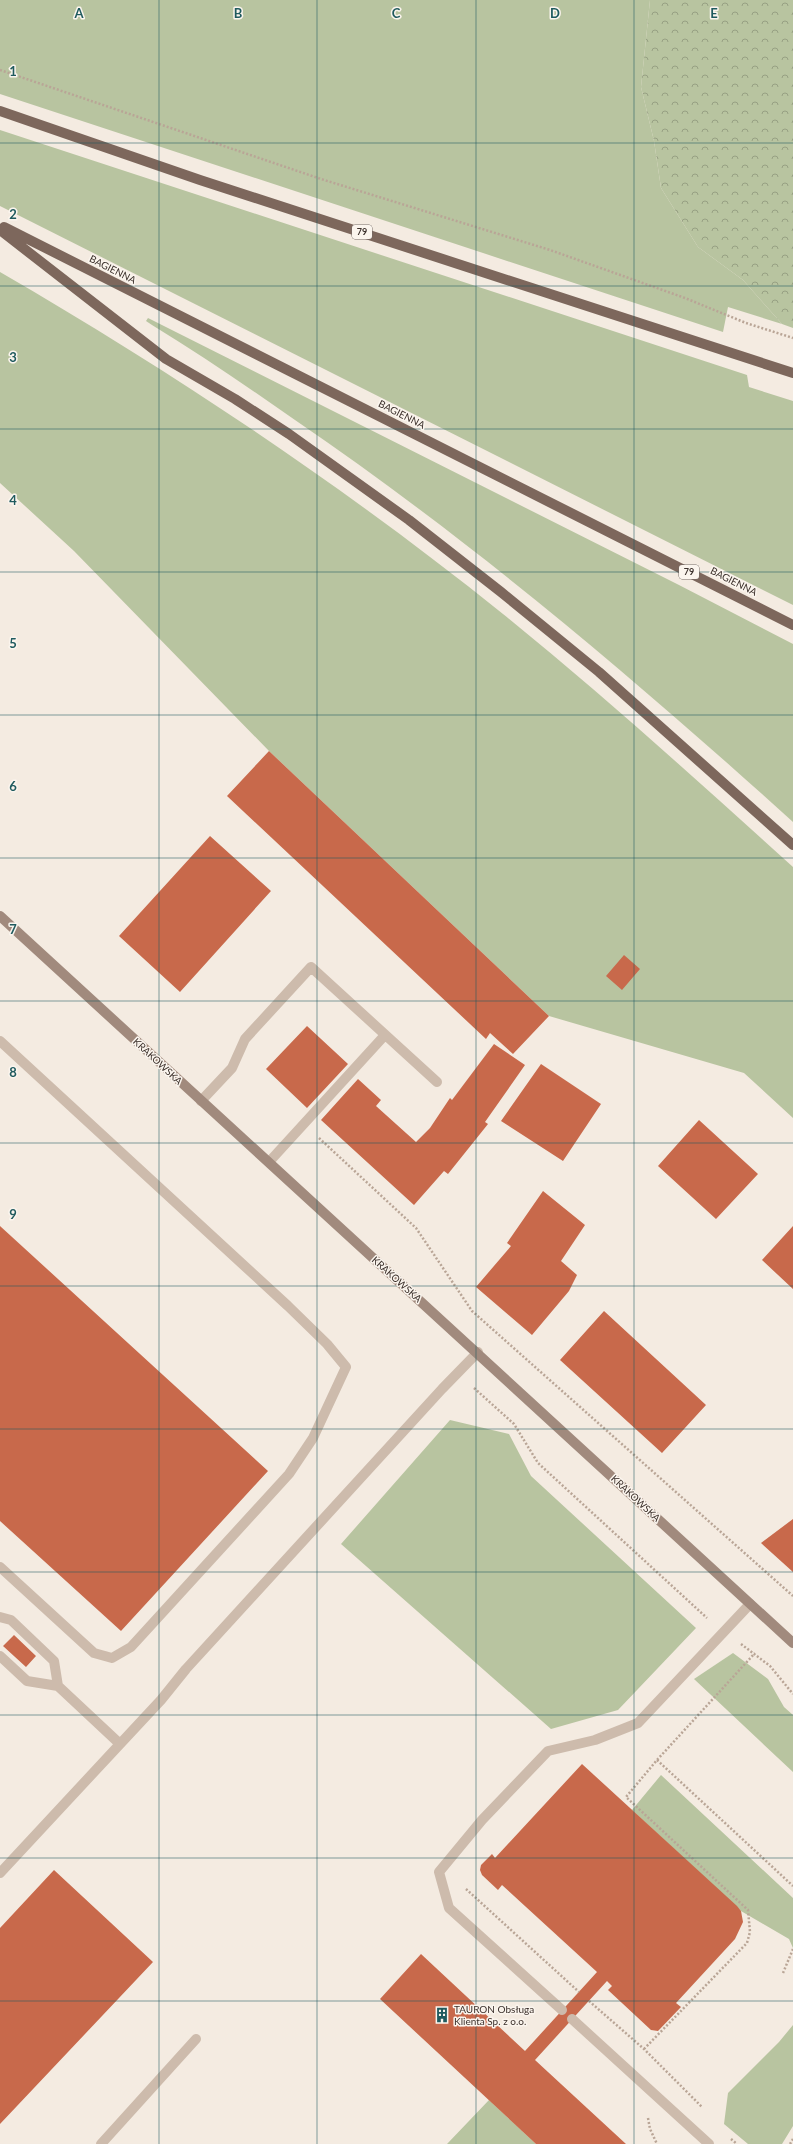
<svg xmlns="http://www.w3.org/2000/svg" width="793" height="2144" font-family="Lato,sans-serif">
<style>
.grass{fill:#b8c4a0}
.forest{fill:url(#forest-crowns)}
.building{fill:#c8694b}
.lines{fill:none;stroke-linecap:round;stroke-linejoin:round}
.path{stroke:#b9a596;stroke-width:2.5;stroke-dasharray:2 2;stroke-linecap:butt}
.lane{stroke:#cdbbac;stroke-width:10}
.secondary{stroke:#a18a7d;stroke-width:10}
.primary{stroke:#7d675c;stroke-width:10}
.grid{fill:none;stroke:#1f5a5e;stroke-width:1;stroke-opacity:0.55}
.labels{text-anchor:middle;stroke-width:3;stroke-linejoin:round;paint-order:stroke}
.shield{fill:#fbf5ee;stroke:#756b66;stroke-width:1}
.shield-label{font-size:9px;font-weight:bold;fill:#3b302b}
.street-label{font-size:10px;fill:#3b302b;stroke:#fbf5ee}
.poi-label{font-size:10px;fill:#3b302b;stroke:#fbf5ee;text-anchor:start}
.grid-label{font-size:13px;text-anchor:middle;font-weight:bold;fill:#1f5a5e;stroke:#fbf5ee;stroke-width:3;stroke-linejoin:round;paint-order:stroke}
</style>
<defs>
<pattern id="forest-crowns" width="20" height="18" patternUnits="userSpaceOnUse"><rect width="20" height="18" fill="#b8c4a0"/><path d="M2 6a3 3 0 1 1 6 0M12 15a3 3 0 1 1 6 0" fill="none" stroke="#97a083"/></pattern>
</defs>
<rect width="100%" height="100%" fill="#f4ebe1"/>
<path class="grass" d="M0 0H650L641 87 654 141 661 188 698 247 743 280 782 324 728 307 723 332 0 94Z
M0 130 747 375 749 387 793 401V605L0 206Z
M0 272C176 374 345 487 503 614 603 695 698 781 793 867V1118L744 1073 549 1016 269 751 74 551 0 483Z
M148 318 679 585 793 644V822C634 678 472 541 295 420 248 387 201 355 152 325L146 321Z
M450 1420 509 1434 531 1476 696 1628 618 1710 551 1729 341 1544Z
M733 1653 768 1679 784 1707 793 1715V1772L694 1679Z
M661 1775 793 1898V1948L789 1939 741 1911 632 1810Z
M793 2025V2126L782 2144H748L724 2124 728 2093 779 2042Z
M489 2100 536 2144H447Z"/>
<path class="forest" d="M650 0H793V328L782 324 743 280 698 247 661 188 654 141 641 87Z"/>
<path class="building" d="M269 751 549 1016 513 1054 490 1033 486 1039 227 796Z
M210 836 271 891 180 992 119 936Z
M624 955 640 969 622 990 606 976Z
M307 1026 348 1064 307 1108 266 1069Z
M494 1044 525 1065 485 1122 488 1124 448 1174 444 1171 414 1205 321 1120 358 1079 381 1100 376 1106 416 1142 430 1128 450 1098 452 1100Z
M541 1064 601 1104 563 1161 501 1121Z
M699 1120 758 1174 716 1219 658 1166Z
M543 1191 585 1225 561 1261 577 1275 569 1291 532 1335 476 1287 511 1246 507 1243Z
M0 1226 268 1471 121 1631 0 1521Z
M793 1226V1289L762 1260Z
M604 1311 706 1405 662 1453 560 1360Z
M793 1519V1572L761 1543Z
M14 1635 36 1656 26 1667 3 1646Z
M582 1764 737 1906 741 1911 743 1922 735 1939 676 2003 681 2007 658 2031 651 2030 608 1990 612 1986 607 1981 535 2060 626 2144H536L380 1999 421 1954 525 2051 597 1972 502 1885 498 1890 482 1875 480 1870 481 1865 492 1854 495 1858Z
M54 1870 153 1962 0 2124V1928Z"/>
<g class="lines">
<path class="path" d="M0 70 321 179 550 250 685 298 746 323 793 338
M319 1138 416 1228 472 1311 793 1596
M474 1388 514 1424 538 1463 707 1618
M741 1644 770 1666 793 1694
M657 1760 793 1886
M466 1889 579 1992
M783 1973 793 1949
M589 2001 644 2049 702 2107
M644 2049 747 1943 750 1932 748 1910 626 1797 657 1760 755 1653
M648 2118 650 2129 657 2144
M731 2139 737 2144
M790 2144 793 2139"/>
<path class="lane" d="M0 1041 288 1306 327 1344 346 1367 313 1438 289 1474 131 1647 112 1658 94 1653 0 1567
M201 1101 232 1068 245 1039 311 967 437 1082
M269 1162 385 1035
M0 1617 11 1620 54 1661 58 1686
M0 1656 27 1681 58 1686 120 1744
M0 1873 161 1700 186 1669 442 1389 478 1352
M562 2010 449 1908 439 1872 482 1820 548 1751 595 1740 638 1723 750 1604
M572 2019 709 2144
M101 2144 196 2039"/>
<path class="secondary" d="M0 916 793 1643"/>
<path class="primary" d="M0 111 200 180 793 373
M4 227 793 625
M0 230 166 359 235 399 289 434 409 520 501 592 599 672 793 845"/>
</g>
<path class="grid" d="M159 0V2144M317 0V2144M476 0V2144M634 0V2144M0 143H793M0 286H793M0 429H793M0 572H793M0 715H793M0 858H793M0 1001H793M0 1143H793M0 1286H793M0 1429H793M0 1572H793M0 1715H793M0 1858H793M0 2001H793"/>
<defs>
<symbol id="building-bare" viewBox="-9 -9 18 18"><path d="M-4-6H4V6H1V3H-1V6H-4ZM-2.5-4.3h1.7v1.8h-1.7ZM.8-4.3h1.7v1.8H.8ZM-2.5-1h1.7V.8h-1.7ZM.8-1h1.7V.8H.8Z" fill="#1f5a5e" stroke="#fbf5ee" stroke-width="2.5" paint-order="stroke"/></symbol>
</defs>
<g fill-rule="evenodd">
<use href="#building-bare" x="431" y="2004" width="22" height="22"/>
</g>
<g class="labels">
<g class="shield">
<rect x="352" y="225" width="20" height="14" rx="3"/>
<rect x="679" y="565" width="20" height="14" rx="3"/>
</g>
<g class="shield-label">
<text x="362" y="235">79</text>
<text x="689" y="575">79</text>
</g>
<g class="street-label">
<text transform="translate(113 269) rotate(27)" y="4">BAGIENNA</text>
<text transform="translate(402 414) rotate(27)" y="4">BAGIENNA</text>
<text transform="translate(734 581) rotate(27)" y="4">BAGIENNA</text>
<text transform="translate(158 1061) rotate(43)" y="4">KRAKOWSKA</text>
<text transform="translate(397 1279) rotate(42)" y="4">KRAKOWSKA</text>
<text transform="translate(636 1498) rotate(43)" y="4">KRAKOWSKA</text>
</g>
<g class="poi-label">
<text x="454" y="2013">TAURON Obsługa<tspan x="454" dy="12">Klienta Sp. z o.o.</tspan></text>
</g>
</g>
<g class="grid-label">
<text x="79" y="18">A</text>
<text x="238" y="18">B</text>
<text x="396" y="18">C</text>
<text x="555" y="18">D</text>
<text x="714" y="18">E</text>
<text x="13" y="76">1</text>
<text x="13" y="219">2</text>
<text x="13" y="362">3</text>
<text x="13" y="505">4</text>
<text x="13" y="648">5</text>
<text x="13" y="791">6</text>
<text x="13" y="934">7</text>
<text x="13" y="1077">8</text>
<text x="13" y="1219">9</text>
</g>
</svg>
